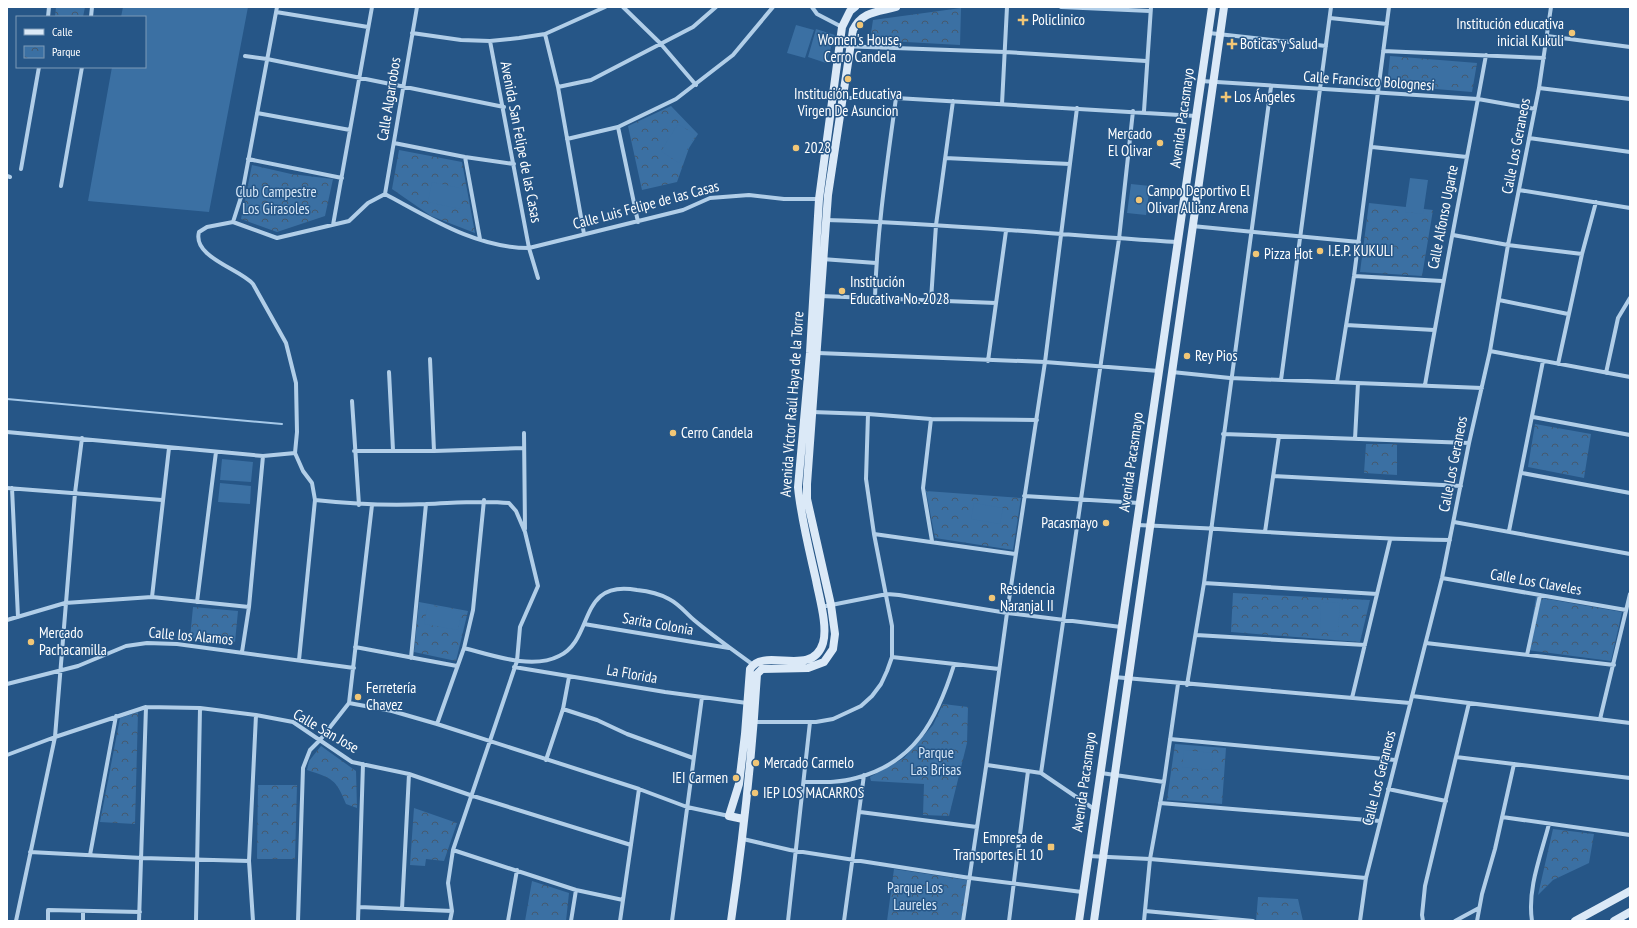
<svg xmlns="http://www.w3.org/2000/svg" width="1637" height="928" font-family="'PT Sans Narrow',sans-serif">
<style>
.park{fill:url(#park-crowns)}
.pitch{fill:#3b70a3}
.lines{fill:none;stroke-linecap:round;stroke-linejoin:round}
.stream{stroke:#a6c9e9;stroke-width:2}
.street{stroke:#b1cee8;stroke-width:4}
.secondary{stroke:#dbe9f7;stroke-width:8}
.poi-dot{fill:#f1c676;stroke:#265687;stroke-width:1.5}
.labels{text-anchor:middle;stroke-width:3;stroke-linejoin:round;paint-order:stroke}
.poi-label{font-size:15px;fill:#fff;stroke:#265687;text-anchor:start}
.street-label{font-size:15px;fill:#fff;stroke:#265687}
.park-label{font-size:15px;fill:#d5e6f7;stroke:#265687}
</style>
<defs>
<pattern id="park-crowns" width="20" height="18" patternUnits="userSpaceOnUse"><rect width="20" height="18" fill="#3b70a3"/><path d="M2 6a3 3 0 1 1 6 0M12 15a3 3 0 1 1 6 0" fill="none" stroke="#455a6f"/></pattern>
</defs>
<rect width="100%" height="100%" fill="#265687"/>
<path class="park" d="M56 7H85L83 17 55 16Z
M961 8 960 45 870 40 873 20Z
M1390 56 1477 63 1472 92 1387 85Z
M671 106 698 134 689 148 677 182 642 190 628 126Z
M399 150 462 162 475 233 431 216 392 189Z
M252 165 291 174 333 179 325 216 277 232 241 219Z
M1369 203 1433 210 1422 276 1360 272Z
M1535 424 1591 434 1584 478 1528 467Z
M1366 444H1397V475L1364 473Z
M926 491 1021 498 1013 550 935 538Z
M1233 593 1370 600 1360 642 1231 632Z
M1536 597 1622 612 1611 661 1527 650Z
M419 602 468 611 456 661 414 652Z
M193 607 238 611 235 642 190 638Z
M943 704 968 707 967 743 949 816 923 815 924 784 871 781 870 777 904 758 933 725Z
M138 712 135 824 100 822 120 718Z
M1175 744 1226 748 1222 804 1167 800Z
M321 746 356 771 357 808 346 804C336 779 332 778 307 770L309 761Z
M258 785H297L295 859H257Z
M414 808 457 823 444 861 426 859 425 866 410 865Z
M1553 829 1594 834 1589 863 1553 880 1538 895Z
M894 869 967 880 961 921H887Z
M532 881 569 893 566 921H525Z
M1258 897 1298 899 1303 921H1256Z"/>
<path class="pitch" d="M123 7H248L209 212 88 201 112 67H145V17H121Z
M796 25 814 30 805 58 787 53Z
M816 29 835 35 826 63 808 57Z
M1430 68H1460V84H1430Z
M678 124 696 135 679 163 661 151Z
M1410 178 1428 180 1423 214 1405 212Z
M432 182 464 189 460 209 428 202Z
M1131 184 1150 186 1146 215 1127 213Z
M222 459 253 462 251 482 220 480Z
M220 483 251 486 250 504 218 502Z
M974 503 1003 508 1000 524 971 519Z
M1321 602 1340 603 1338 632 1320 631Z
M428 605 462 611 458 630 424 624Z
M1184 750 1213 753 1211 770 1182 767Z"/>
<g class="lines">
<path class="stream" d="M7 399 282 424"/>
<path class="street" d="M623 7 660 43 696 85
M812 7 817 14 842 27
M1061 7 1150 11
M276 12 368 27
M48 17 49 7
M91 17 92 7
M1330 18 1387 24
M412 33 461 40 490 41 519 38 545 34 605 7
M1209 33 1326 46
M545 34 558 87 584 234
M1547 36 1630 47
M490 41 529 248 538 278
M840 46 1005 52 1146 61
M1383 51 1544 58
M245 56 267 59 504 107
M1201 81 1478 99 1535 109
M558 87 591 80 693 27 716 7
M1539 88 1630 99
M833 98H896L1196 116
M1002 104 1007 7
M1144 111 1151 7
M257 113 350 130
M618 127 638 222
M1529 138 1630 152
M567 139 618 127 676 99 733 55 773 7
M394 143 465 157 514 164
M1372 147 1467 157
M465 157 480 239
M945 158 1070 164
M248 159 342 178
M21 169 39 67
M7 176 10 177
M61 186 82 67
M1519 190 1630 208
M385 194 417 7
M825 220C943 223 1060 235 1178 242
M233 222 242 194 277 7
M333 225 372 7
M1192 226 1359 242
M1453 235 1508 245 1582 254
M822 259 876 263
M1354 276 1442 281
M820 296 996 303
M875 297C877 230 887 164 896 98
M931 300 936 225 953 101
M1499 300 1568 314
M1346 325 1434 330
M1490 351 1630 377
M818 353 1045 362 1159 371
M430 359 434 451
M988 361 1006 231
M1558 364 1582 254 1596 202
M389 372 393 450
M1172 372 1230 378 1482 388
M1606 373 1618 318 1630 298
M1281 380 1331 7
M1337 382 1354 276 1389 7
M1425 385C1444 275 1466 165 1486 55
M352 401 359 505
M812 412 868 414 931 419 1037 420
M1533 417 1630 435
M931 419 923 488 932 541
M7 432 263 456 295 453
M524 433 525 529
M1223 434 1469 443
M1355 439 1358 383
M354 451H434L523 448
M1522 473 1630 493
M1273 476 1461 486
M7 488 162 500
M12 488 18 617
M1024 496 1139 503
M315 500C352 504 389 506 426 504 454 503 481 500 509 503L516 511 525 532 538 586 520 627 517 661 453 850 448 883 452 911 450 921
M1454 522 1630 554
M1137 525C1241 529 1345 539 1450 540
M1509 531 1543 361
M1265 532 1279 436
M874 534 1015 554
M1442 578 1626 610
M1204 583 1377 594
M152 597 169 448
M197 602 216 452
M821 607 887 594 899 595 1007 613 1121 627
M7 620 65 603 152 597 249 607
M584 624 729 648
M1196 635 1365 645
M1426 643 1614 665
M355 647 457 666
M464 648C492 655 532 670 559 656 595 639 577 579 637 590 647 591 660 594 669 599 679 604 686 613 694 620 713 636 733 650 752 664
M242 652 249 607 263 456
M1527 655 1540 595
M892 657 999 669
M411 658 426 504
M299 660 315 500 312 483 303 471 295 453 297 432 296 383 286 343 253 284C240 269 192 257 199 232L207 227 233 222 277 238 349 221 368 203 385 194C430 218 476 248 529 248L683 210 710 198 749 195 784 199H819
M514 667 665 692 747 703
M1114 677 1410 703
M7 684 78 666 126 646 147 643 177 644 354 668
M1187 685 1204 583 1271 87
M1412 696 1630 723
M1352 698 1390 540
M349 703 392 711 437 724 639 789 687 807 729 816
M563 709 597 720 627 734 693 758
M1600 719 1630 594
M754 722H816L833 719 861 706 872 696 881 684 887 671 892 657V626L874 534 866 479 868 414
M437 724 464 648 473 610 484 500
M1170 739 1395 760
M7 755 55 737 146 707 200 708 256 715 293 722 352 762 409 774 470 795 631 845
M1456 757 1630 778
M546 760 563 709 569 677
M987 765 1041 773 1094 809
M1041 773 1119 239 1133 111
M1101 773 1164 782
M804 782C821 782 839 783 856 778 915 763 937 719 954 665
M1388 789 1446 801
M1160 803 1380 821
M860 812 977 827
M1502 817 1630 835
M743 839 790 850 970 878 1082 892
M453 850 576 890 623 900
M30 852 142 858 249 861
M90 855 116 716
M1088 856 1150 859 1366 878
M359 907 452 911
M402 909 409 774
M1145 911 1253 921
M16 921 55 737 75 493 82 438
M48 921V910L140 912
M83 921V912
M139 921 146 707
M196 921 200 708
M253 921 249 861 256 715
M298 921 303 768 310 750 320 740 349 703 372 505
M358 921 363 764
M508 921 517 870
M571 921 576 890
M620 921 639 789
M672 921 702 697
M788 921 810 722
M844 921 864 775
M963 921 986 767 1007 613 1045 362 1077 108
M1009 921 1028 771
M1144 921 1150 859 1164 782 1178 684
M1360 921 1366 878 1442 578 1469 443 1490 351 1508 245 1539 88 1551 7
M1423 921 1422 915 1425 886 1469 703
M1455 921 1479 908
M1477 921 1482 894 1495 849 1514 764
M1532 921C1527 889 1541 855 1549 824"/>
<path class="secondary" d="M743 819 729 816 739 784 745 734 750 669C764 646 812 679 823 643 828 626 819 597 816 580 809 549 801 518 798 487L810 353 819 199 842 27 850 11 855 7
M731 921C743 839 752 757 757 674L762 669 808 668 824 662 833 649 835 634 831 605 807 499V484L828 195 853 30C862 11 878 12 896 7
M1079 921 1212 7
M1094 921 1224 7
M1575 921 1630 891
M1614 921 1630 912"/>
</g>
<g class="poi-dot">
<path d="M1021 14h4v4h4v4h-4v4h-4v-4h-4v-4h4z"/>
<circle cx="860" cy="25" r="4"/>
<circle cx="1572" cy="33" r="4"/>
<path d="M1230 38h4v4h4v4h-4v4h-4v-4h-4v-4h4z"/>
<circle cx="848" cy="79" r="4"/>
<path d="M1224 91h4v4h4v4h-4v4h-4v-4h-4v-4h4z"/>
<circle cx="1160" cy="143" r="4"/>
<circle cx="796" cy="148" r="4"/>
<circle cx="1139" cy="200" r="4"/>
<circle cx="1320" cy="251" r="4"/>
<circle cx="1256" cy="254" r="4"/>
<circle cx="842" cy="291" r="4"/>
<circle cx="1187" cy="356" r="4"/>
<circle cx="673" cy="433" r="4"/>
<circle cx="1106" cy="523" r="4"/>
<circle cx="992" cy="598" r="4"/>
<circle cx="31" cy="642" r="4"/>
<circle cx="358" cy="697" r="4"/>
<circle cx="756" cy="763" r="4"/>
<circle cx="736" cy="778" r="4"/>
<circle cx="755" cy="793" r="4"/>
<rect x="1047" y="843" width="8" height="8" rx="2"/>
</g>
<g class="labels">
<g class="poi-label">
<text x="1032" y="25">Policlinico</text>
<text x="1564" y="29" text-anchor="end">Institución educativa<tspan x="1564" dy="17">inicial Kukuli</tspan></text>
<text x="860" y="45" text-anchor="middle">Women's House,<tspan x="860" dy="17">Cerro Candela</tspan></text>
<text x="1240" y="49">Boticas y Salud</text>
<text x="848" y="99" text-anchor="middle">Institución Educativa<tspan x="848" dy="17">Virgen De Asuncion</tspan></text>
<text x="1234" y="102">Los Ángeles</text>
<text x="1152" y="139" text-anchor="end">Mercado<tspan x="1152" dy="17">El Olivar</tspan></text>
<text x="804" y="153">2028</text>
<text x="1147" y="196">Campo Deportivo El<tspan x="1147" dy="17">Olivar Allianz Arena</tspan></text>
<text x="1328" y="256">I.E.P. KUKULI</text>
<text x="1264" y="259">Pizza Hot</text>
<text x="850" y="287">Institución<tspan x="850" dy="17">Educativa No. 2028</tspan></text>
<text x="1195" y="361">Rey Pios</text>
<text x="681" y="438">Cerro Candela</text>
<text x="1098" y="528" text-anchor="end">Pacasmayo</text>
<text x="1000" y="594">Residencia<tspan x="1000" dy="17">Naranjal II</tspan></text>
<text x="39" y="638">Mercado<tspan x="39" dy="17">Pachacamilla</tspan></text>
<text x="366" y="693">Ferretería<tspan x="366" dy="17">Chavez</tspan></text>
<text x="764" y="768">Mercado Carmelo</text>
<text x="728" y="783" text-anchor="end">IEI Carmen</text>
<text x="763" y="798">IEP LOS MACARROS</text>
<text x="1043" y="843" text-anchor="end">Empresa de<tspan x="1043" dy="17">Transportes El 10</tspan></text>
</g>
<g class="street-label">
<text transform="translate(1369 81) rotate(4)" y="5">Calle Francisco Bolognesi</text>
<text transform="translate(389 99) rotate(-81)" y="5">Calle Algarrobos</text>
<text transform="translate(1182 118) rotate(-82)" y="5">Avenida Pacasmayo</text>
<text transform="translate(521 142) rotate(79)" y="5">Avenida San Felipe de las Casas</text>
<text transform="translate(1516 146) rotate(-79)" y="5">Calle Los Geraneos</text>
<text transform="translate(646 205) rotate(-15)" y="5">Calle Luis Felipe de las Casas</text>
<text transform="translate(1443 217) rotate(-79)" y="5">Calle Alfonso Ugarte</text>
<text transform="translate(792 404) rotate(-86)" y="5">Avenida Víctor Raúl Haya de la Torre</text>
<text transform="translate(1131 462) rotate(-82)" y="5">Avenida Pacasmayo</text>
<text transform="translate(1453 464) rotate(-79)" y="5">Calle Los Geraneos</text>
<text transform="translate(1536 582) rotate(10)" y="5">Calle Los Claveles</text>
<text transform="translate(658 624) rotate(10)" y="5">Sarita Colonia</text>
<text transform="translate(191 636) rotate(5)" y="5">Calle los Alamos</text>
<text transform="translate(632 674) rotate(10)" y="5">La Florida</text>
<text transform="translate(326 731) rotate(30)" y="5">Calle San Jose</text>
<text transform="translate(1379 778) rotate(-76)" y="5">Calle Los Geraneos</text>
<text transform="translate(1084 782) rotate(-82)" y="5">Avenida Pacasmayo</text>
</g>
<g class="park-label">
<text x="276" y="197">Club Campestre<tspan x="276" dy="17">Los Girasoles</tspan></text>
<text x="936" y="758">Parque<tspan x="936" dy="17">Las Brisas</tspan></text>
<text x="915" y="893">Parque Los<tspan x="915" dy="17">Laureles</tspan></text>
</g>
</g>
<rect width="1637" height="928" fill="none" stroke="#ffffff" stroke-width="16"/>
<rect x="16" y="16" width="130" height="52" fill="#265687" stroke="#7d9ab7"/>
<rect x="24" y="29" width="20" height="6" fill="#dbe9f7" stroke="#7d9ab7"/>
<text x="52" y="36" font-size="12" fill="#ffffff">Calle</text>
<rect x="24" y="46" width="20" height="12" fill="url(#park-crowns)" stroke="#7d9ab7"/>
<text x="52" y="56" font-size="12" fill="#ffffff">Parque</text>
</svg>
